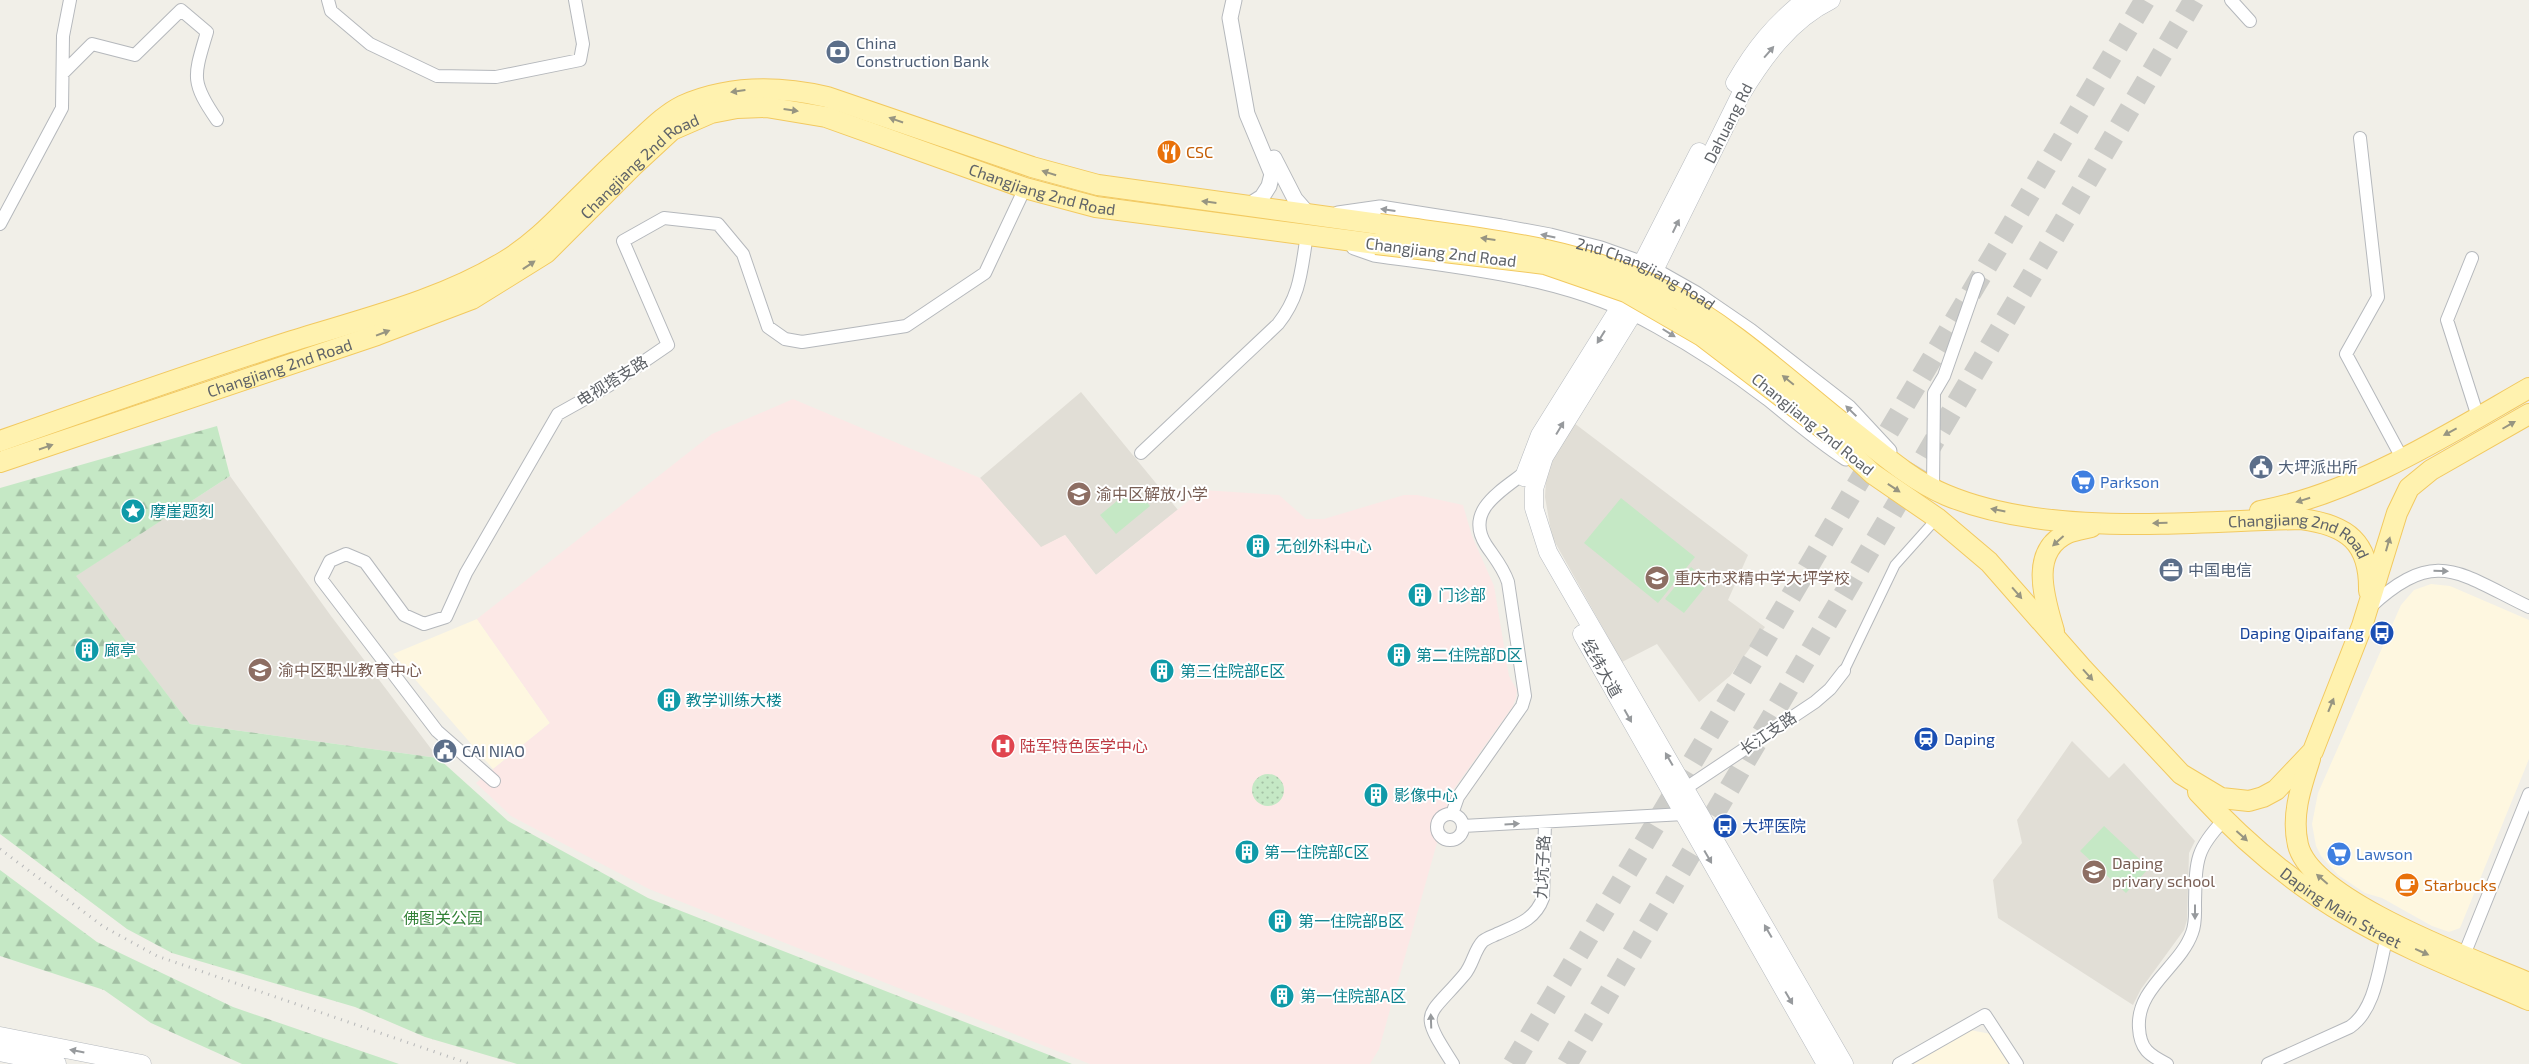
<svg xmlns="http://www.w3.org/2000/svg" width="2529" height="1064" font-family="'Exo 2','Noto Sans SC',sans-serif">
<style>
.commercial{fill:#fef7e0}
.education{fill:#e1ded6}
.medical{fill:#fce8e6}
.grass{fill:url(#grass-dots)}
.forest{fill:url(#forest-firs)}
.garden{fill:#c5e8c5}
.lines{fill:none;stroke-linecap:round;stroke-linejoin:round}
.trunk-tunnel{stroke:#ccccc8;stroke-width:21;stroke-dasharray:21 11;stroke-linecap:butt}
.pedestrian-casing{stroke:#b5b8bc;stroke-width:11}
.minor-casing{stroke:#b5b8bc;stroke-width:14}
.tertiary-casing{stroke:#b5b8bc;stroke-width:17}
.secondary-casing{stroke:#b6babf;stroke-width:19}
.primary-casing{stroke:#f2c960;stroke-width:22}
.pedestrian{stroke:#fff;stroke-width:9}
.minor{stroke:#fff;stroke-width:12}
.tertiary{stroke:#fff;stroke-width:15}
.secondary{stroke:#fff;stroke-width:18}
.primary{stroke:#fff2af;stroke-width:20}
.rail{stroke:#b6b7b8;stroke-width:3;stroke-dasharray:1 6;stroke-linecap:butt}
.primary-bridge-casing{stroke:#f2c960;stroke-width:22;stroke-linecap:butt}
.primary-bridge{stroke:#fff2af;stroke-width:20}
.oneway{fill:#979a9d}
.oneway2{fill:#979581}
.labels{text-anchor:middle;stroke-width:4;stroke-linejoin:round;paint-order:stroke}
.service-label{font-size:16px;fill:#4e5e75;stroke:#fff;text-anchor:start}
.street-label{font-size:16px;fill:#5f6368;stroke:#fff}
.food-label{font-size:16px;fill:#c56008;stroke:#fff;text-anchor:start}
.shop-label{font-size:16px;fill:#366cbe;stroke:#fff;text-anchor:start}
.education-label{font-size:16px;fill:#785e54;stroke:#fff;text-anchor:start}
.culture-label{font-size:16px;fill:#0d838f;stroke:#fff;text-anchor:start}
.transit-label{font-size:16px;fill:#164399;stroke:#fff;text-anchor:start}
.health-label{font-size:16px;fill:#be3a42;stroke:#fff;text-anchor:start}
.park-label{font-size:16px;fill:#348238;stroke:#fff}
</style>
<defs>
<pattern id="grass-dots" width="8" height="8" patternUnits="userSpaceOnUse" patternTransform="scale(1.25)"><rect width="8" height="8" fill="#c5e8c5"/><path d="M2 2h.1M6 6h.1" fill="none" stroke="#a3c0a4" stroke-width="1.8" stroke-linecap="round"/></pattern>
<pattern id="forest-firs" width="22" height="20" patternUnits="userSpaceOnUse" patternTransform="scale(1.25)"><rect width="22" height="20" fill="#c5e8c5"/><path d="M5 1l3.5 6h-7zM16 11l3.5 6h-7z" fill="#a3c0a4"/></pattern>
</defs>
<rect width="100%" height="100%" fill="#f1efe8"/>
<path class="commercial" d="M2431 584 2450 586 2529 620V759L2460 928 2449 932 2432 926 2382 898 2365 893 2338 875 2321 856 2316 846 2312 824 2318 793 2401 605 2414 590Z
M477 619 550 723 493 769 393 654Z
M1970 1030 1991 1034 2010 1064H1913Z"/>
<path class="education" d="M1081 392 1178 510 1096 575 1065 535 1041 548 980 478Z
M1574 423 1748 555 1728 600 1765 627 1730 676 1699 702 1657 644 1622 662 1552 537 1545 497 1546 480 1553 455Z
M230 476 331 616 438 758 190 724 75 576Z
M2072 741 2109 778 2124 763 2195 841 2189 853 2187 920 2184 930 2141 989 2133 1005 1998 918 1993 880 2022 843 2017 820Z"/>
<path class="medical" d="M793 399 980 478 1041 547 1065 535 1096 575 1202 490 1279 495 1306 519H1324L1404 495H1417L1463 505 1472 536 1494 586 1509 676 1517 690 1516 698 1513 706 1451 793 1379 1049 1370 1064H1090L649 889 511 816 476 783 550 723 477 619 712 434Z"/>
<path class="grass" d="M1252 790a16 16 0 1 1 32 0a16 16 0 1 1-32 0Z"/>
<path class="forest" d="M217 426 230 476 76 576 190 724 438 758 508 821 648 898 1072 1064H517L425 1037 355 1007 172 953 127 929 0 834V488Z
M0 870 97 942 233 1007 399 1064H242L151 1023 104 990 0 956Z"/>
<path class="garden" d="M1134 487 1150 506 1116 534 1100 515Z
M1621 498 1695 557 1658 603 1584 543Z
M1691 567 1709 582 1684 613 1665 599Z
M2104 826 2149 868 2126 893 2080 851Z"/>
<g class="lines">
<path class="trunk-tunnel" d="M1513 1064 2145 0
M1567 1064 2194 0"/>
<defs>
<path id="pedestrian" d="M1844 671 1895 565 1937 518"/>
<path id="minor" d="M328 0 331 11 370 44 437 76 496 77 580 60 583 44 575 0
M2231 0 2250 21
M63 73 92 44 135 55 181 10 207 32C194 76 190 81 217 120
M2360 138 2378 297 2346 354 2402 458
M0 224 62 108 63 36 70 0
M2472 258 2447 320 2478 417
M1141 453 1278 324C1301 295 1301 270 1307 235
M1933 488 1934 393 1944 376 1978 279
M2369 608C2436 546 2458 573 2529 607
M494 781 437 731 321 579 330 561 346 554 365 562 404 615 424 624 446 617 466 573 558 414 608 386 668 345 623 241 664 218 718 224 743 254 768 327 785 339 802 342 906 326 985 273 1025 188
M1686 788 1815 702 1830 689 1844 671
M1437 827a13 13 0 1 1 26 0a13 13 0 1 1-26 0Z
M1452 814 1458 797 1522 706 1525 696 1508 582C1503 567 1494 557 1486 545 1463 509 1505 489 1528 470
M1463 826 1684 814
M2464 955 2529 794
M1453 1064C1418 1009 1426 1020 1464 975 1473 965 1474 950 1483 941 1487 938 1493 936 1497 934 1517 925 1535 920 1543 898L1545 822
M1899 1064 1985 1015 2017 1064
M2167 1064C2149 1055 2140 1049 2139 1028 2136 988 2180 967 2192 933 2196 923 2195 913 2195 903 2196 861 2195 850 2224 820
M2268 1064 2350 1027C2376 1009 2379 966 2387 936"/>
<g id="tertiary">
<path d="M1234 0 1230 18 1247 114 1272 174 1269 186 1262 197 1251 204 1243 206"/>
<path d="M1274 158 1295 199 1309 215"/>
<path id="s1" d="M1338 214 1380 208 1501 227 1550 236 1601 249 1643 264 1696 294 1750 331 1849 408 1889 451"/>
<path d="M1354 247 1374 254C1471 268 1571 276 1658 326 1696 347 1734 372 1768 398 1794 419 1818 440 1846 458"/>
</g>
<path id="secondary" d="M1831 0C1790 20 1763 58 1740 96L1633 313 1544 457 1534 489V508L1548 552 1844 1064
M1735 83C1755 48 1774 25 1805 0
M1524 477 1540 435 1620 307 1699 152
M1582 634 1826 1064
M0 1036 142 1064
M0 1052 57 1064"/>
<g id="primary">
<path id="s2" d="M1840 421C1873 446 1908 479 1946 495 2048 538 2191 521 2301 519 2347 525 2370 542 2369 591"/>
<path d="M1830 434 1873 474 1937 518 1989 562 2083 669 2181 774 2221 798 2249 801 2263 797 2276 790 2313 751 2362 626 2397 513 2409 488 2431 470 2529 414"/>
<path d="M0 441C96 407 192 373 289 342 362 319 440 301 505 261 532 245 553 223 575 201 596 180 617 160 639 140 652 128 666 114 682 106 729 85 779 86 827 97L1032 167 1098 185 1379 224"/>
<path id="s3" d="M0 462 377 335 472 299 546 253 633 166 672 130 711 113 737 108 766 107 826 117 1025 188 1096 207 1376 244"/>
<path d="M2260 511C2354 494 2447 435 2529 388"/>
<path d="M2054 631C2045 600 2028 551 2068 533 2075 530 2083 529 2091 527"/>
<path d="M2310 759C2301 787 2291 815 2298 845 2312 902 2476 960 2529 983"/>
<path id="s4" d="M2198 792C2241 839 2291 882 2347 915 2404 949 2468 973 2529 1000"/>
</g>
</defs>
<use href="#pedestrian" class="pedestrian-casing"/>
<use href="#minor" class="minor-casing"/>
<use href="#tertiary" class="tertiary-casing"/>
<use href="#secondary" class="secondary-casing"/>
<use href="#primary" class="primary-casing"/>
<use href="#pedestrian" class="pedestrian"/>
<use href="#minor" class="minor"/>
<use href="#tertiary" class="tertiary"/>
<use href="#secondary" class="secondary"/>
<use href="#primary" class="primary"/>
<path class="rail" d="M0 849 104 927 157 956 470 1064"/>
<defs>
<path id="primary-bridge" d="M1379 224C1476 238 1575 245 1664 291 1729 325 1784 376 1840 421
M1376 244 1545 264 1626 292 1702 336 1830 434"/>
</defs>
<use href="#primary-bridge" class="primary-bridge-casing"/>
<use href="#primary-bridge" class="primary-bridge"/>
</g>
<defs><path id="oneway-solid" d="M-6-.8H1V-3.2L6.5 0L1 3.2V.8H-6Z" transform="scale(1.25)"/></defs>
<g class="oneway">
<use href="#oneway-solid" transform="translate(1769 52) rotate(-49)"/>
<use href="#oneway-solid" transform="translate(1388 210) rotate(-172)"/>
<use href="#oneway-solid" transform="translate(1676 226) rotate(-64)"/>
<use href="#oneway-solid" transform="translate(1548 236) rotate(-168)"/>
<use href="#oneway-solid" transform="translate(1669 333) rotate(32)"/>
<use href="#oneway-solid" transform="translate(1601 337) rotate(122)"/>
<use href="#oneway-solid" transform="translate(1851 411) rotate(-136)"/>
<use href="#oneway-solid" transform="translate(1560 428) rotate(-59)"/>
<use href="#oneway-solid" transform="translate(2441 571) rotate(1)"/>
<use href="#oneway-solid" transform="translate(1628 716) rotate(61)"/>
<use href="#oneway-solid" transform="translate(1669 759) rotate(-120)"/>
<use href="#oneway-solid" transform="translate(1512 824) rotate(-3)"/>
<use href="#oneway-solid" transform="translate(1708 857) rotate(60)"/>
<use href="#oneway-solid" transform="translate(2195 912) rotate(90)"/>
<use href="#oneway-solid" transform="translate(1768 931) rotate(-120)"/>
<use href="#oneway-solid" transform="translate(1789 998) rotate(60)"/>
<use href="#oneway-solid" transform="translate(1431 1021) rotate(-92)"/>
<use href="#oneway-solid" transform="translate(77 1051) rotate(-169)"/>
</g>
<g class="oneway2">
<use href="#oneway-solid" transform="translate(738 91) rotate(172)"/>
<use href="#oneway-solid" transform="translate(791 110) rotate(8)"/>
<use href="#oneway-solid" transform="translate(896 120) rotate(-161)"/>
<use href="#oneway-solid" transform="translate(1049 173) rotate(-162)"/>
<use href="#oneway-solid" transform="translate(1209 202) rotate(-173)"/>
<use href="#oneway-solid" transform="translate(1488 239) rotate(-172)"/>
<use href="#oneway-solid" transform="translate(529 265) rotate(-34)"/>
<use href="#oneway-solid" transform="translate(383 333) rotate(-21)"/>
<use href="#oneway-solid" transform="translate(1788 380) rotate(-141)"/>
<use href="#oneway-solid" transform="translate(2509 425) rotate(-30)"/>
<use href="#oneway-solid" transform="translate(2450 432) rotate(152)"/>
<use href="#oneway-solid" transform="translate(46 447) rotate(-19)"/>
<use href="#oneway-solid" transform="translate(1894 488) rotate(34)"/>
<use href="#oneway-solid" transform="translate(2303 500) rotate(162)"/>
<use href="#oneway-solid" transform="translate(1998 510) rotate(-169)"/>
<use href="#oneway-solid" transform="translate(2160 523) rotate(179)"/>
<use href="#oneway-solid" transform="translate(2058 541) rotate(138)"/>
<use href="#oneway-solid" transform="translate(2388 544) rotate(-74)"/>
<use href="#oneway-solid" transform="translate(2017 593) rotate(49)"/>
<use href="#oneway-solid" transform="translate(2088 675) rotate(48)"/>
<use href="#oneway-solid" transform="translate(2331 705) rotate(-68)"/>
<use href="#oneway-solid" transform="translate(2242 836) rotate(42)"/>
<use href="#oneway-solid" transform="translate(2322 879) rotate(-139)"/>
<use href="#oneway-solid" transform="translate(2422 952) rotate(24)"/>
</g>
<defs>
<symbol id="bank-disc" viewBox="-11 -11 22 22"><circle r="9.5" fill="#5c6f8a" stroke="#fff"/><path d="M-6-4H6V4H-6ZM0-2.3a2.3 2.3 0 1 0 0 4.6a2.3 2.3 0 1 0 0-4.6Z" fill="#fff"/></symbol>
<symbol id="restaurant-disc" viewBox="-11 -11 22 22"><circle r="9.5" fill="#e8710a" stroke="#fff"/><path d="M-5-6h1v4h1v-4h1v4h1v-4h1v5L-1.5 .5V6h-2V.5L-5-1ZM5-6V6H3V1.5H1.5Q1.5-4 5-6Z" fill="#fff"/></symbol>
<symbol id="civic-disc" viewBox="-11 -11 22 22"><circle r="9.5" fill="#5c6f8a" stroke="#fff"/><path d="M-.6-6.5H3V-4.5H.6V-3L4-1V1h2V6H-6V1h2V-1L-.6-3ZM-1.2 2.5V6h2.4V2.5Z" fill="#fff"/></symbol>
<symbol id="supermarket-disc" viewBox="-11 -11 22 22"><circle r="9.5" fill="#3f7fe0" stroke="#fff"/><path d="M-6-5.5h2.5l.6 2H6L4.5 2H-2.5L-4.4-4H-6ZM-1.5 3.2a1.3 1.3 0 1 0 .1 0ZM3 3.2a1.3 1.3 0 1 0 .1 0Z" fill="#fff"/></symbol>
<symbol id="school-disc" viewBox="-11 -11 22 22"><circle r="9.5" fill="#8d6e63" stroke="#fff"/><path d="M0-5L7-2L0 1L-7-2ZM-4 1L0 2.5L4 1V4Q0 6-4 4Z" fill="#fff"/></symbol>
<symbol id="sight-disc" viewBox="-11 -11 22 22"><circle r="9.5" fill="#0f9aa8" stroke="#fff"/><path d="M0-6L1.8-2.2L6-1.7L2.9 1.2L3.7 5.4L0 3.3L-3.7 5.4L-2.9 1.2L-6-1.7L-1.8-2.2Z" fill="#fff"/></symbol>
<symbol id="building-disc" viewBox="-11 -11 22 22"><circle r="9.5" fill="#0f9aa8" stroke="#fff"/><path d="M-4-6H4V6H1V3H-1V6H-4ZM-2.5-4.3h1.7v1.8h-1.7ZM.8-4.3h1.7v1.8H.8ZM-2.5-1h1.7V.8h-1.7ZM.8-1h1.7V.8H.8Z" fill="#fff"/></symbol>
<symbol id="office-disc" viewBox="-11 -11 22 22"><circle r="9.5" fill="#5c6f8a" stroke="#fff"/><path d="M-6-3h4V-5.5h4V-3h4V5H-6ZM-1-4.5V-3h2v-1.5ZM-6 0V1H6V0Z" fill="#fff"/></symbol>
<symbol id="bus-disc" viewBox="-11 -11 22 22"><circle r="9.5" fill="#1a4fb4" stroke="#fff"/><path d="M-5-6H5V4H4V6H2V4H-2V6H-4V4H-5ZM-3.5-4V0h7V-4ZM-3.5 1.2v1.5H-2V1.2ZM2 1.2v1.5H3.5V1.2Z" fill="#fff"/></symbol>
<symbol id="station-disc" viewBox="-11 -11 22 22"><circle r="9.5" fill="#1a4fb4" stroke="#fff"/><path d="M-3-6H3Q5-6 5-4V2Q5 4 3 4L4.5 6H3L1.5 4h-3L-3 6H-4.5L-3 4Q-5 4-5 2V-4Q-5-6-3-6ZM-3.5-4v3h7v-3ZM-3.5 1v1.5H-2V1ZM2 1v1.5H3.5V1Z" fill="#fff"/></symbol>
<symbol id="hospital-disc" viewBox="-11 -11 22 22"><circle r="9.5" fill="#e0444e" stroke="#fff"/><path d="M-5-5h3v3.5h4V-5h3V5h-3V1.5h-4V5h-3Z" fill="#fff"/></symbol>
<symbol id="cafe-disc" viewBox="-11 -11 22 22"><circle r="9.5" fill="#e8710a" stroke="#fff"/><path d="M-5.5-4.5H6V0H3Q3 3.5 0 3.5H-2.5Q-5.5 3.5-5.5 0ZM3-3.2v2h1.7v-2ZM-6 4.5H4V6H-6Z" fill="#fff"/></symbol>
</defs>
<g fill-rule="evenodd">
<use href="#bank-disc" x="824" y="38" width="28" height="28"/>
<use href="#restaurant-disc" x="1155" y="138" width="28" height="28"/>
<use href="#civic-disc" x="2247" y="453" width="28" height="28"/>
<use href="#supermarket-disc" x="2069" y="468" width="28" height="28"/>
<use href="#school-disc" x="1065" y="480" width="28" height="28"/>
<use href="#sight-disc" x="119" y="497" width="28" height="28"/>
<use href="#building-disc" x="1244" y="532" width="28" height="28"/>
<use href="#office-disc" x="2157" y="556" width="28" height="28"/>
<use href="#school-disc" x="1643" y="564" width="28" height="28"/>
<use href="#building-disc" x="1406" y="581" width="28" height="28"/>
<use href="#bus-disc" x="2368" y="619" width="28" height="28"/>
<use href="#building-disc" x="73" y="636" width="28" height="28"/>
<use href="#building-disc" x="1385" y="641" width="28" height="28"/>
<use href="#school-disc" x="246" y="656" width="28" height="28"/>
<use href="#building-disc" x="1148" y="657" width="28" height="28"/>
<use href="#building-disc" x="655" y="686" width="28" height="28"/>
<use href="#station-disc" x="1912" y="725" width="28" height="28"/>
<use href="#hospital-disc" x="989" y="732" width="28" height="28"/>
<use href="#civic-disc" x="431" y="737" width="28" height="28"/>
<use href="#building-disc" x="1362" y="781" width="28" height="28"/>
<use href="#bus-disc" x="1711" y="812" width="28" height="28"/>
<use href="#building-disc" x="1233" y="838" width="28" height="28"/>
<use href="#supermarket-disc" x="2325" y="840" width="28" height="28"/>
<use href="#school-disc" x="2080" y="858" width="28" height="28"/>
<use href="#cafe-disc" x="2393" y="871" width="28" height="28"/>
<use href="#building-disc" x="1266" y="907" width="28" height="28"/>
<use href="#building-disc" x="1268" y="982" width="28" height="28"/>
</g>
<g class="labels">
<g class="service-label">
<text x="856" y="49">China<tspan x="856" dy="18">Construction Bank</tspan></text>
<text x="2278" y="473">大坪派出所</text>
<text x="2188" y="576">中国电信</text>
<text x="462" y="757">CAI NIAO</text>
</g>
<g class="street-label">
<text transform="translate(1728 123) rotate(-63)" y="6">Dahuang Rd</text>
<text dy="6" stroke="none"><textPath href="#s3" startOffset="715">Changjiang 2nd Road</textPath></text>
<text dy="6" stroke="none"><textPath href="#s3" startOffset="1150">Changjiang 2nd Road</textPath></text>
<text transform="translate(1441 252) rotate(7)" y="6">Changjiang 2nd Road</text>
<text dy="6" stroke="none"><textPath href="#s1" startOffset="318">2nd Changjiang Road</textPath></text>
<text dy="6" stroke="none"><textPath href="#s3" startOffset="295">Changjiang 2nd Road</textPath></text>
<text transform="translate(612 381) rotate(-32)" y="6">电视塔支路</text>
<text transform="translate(1813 424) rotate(39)" y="6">Changjiang 2nd Road</text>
<text dy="6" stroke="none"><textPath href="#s2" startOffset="491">Changjiang 2nd Road</textPath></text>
<text transform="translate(1602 668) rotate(61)" y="6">经纬大道</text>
<text transform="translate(1768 733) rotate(-34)" y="6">长江支路</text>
<text transform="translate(1542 867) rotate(-87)" y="6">九坑子路</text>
<text dy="6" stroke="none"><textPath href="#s4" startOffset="185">Daping Main Street</textPath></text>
</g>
<g class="food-label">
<text x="1186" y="158">CSC</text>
<text x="2424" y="891">Starbucks</text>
</g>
<g class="shop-label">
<text x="2100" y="488">Parkson</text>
<text x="2356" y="860">Lawson</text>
</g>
<g class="education-label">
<text x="1096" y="500">渝中区解放小学</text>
<text x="1674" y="584">重庆市求精中学大坪学校</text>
<text x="278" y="676">渝中区职业教育中心</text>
<text x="2112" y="869">Daping<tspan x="2112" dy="18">privary school</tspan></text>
</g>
<g class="culture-label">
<text x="150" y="517">摩崖题刻</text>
<text x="1276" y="552">无创外科中心</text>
<text x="1438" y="601">门诊部</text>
<text x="104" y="656">廊亭</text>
<text x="1416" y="661">第二住院部D区</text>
<text x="1180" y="677">第三住院部E区</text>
<text x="686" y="706">教学训练大楼</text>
<text x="1394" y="801">影像中心</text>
<text x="1264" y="858">第一住院部C区</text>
<text x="1298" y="927">第一住院部B区</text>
<text x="1300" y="1002">第一住院部A区</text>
</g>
<g class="transit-label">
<text x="2364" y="639" text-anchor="end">Daping Qipaifang</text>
<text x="1944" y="745">Daping</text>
<text x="1742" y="832">大坪医院</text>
</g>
<g class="health-label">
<text x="1020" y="752">陆军特色医学中心</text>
</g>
<g class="park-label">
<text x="443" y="924">佛图关公园</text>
</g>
</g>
</svg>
